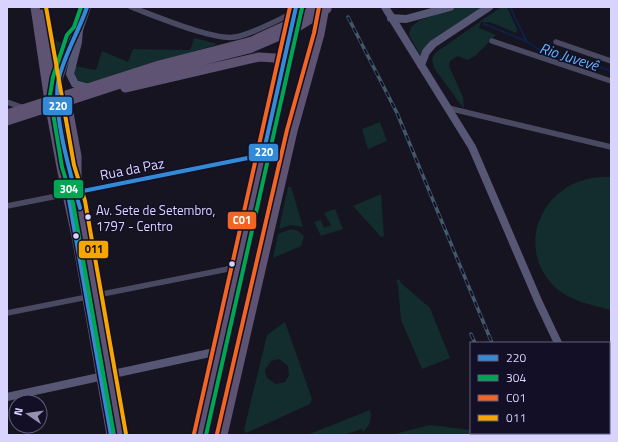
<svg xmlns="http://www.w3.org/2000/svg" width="618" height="442" font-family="'Titillium Web',sans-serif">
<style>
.green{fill:#132c2d;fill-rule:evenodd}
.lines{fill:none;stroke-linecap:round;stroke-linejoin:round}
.stream{stroke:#0d2144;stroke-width:2}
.secondary-tunnel{stroke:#333142;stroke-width:8;stroke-dasharray:8 4;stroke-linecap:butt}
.primary-tunnel{stroke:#333142;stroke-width:9;stroke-dasharray:9 4.5;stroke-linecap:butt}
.street{stroke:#4a4962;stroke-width:5.5}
.secondary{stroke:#575674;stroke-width:8}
.primary{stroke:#5e5373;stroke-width:9}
.rail-casing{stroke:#43596b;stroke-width:3.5}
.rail{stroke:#130f26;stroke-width:2;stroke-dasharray:6;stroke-linecap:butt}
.bus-1-casing{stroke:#130f26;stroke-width:7}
.bus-2-casing{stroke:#130f26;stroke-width:7}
.bus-3-casing{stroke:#130f26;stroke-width:7}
.bus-4-casing{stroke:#130f26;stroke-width:7}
.bus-1{stroke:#338bd7;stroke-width:4}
.bus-2{stroke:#00a651;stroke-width:4}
.bus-3{stroke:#f26522;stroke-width:4}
.bus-4{stroke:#f7a600;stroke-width:4}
.bus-dot{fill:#d9d4ff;stroke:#130f26;stroke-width:1.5}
.labels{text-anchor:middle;stroke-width:3;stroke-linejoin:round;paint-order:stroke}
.bus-label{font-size:13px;fill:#d9d4ff;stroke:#130f26;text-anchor:start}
.street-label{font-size:14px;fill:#d9d4ff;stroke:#130f26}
.water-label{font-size:15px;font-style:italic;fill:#62b6ff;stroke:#130f26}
.line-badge{stroke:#130f26;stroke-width:1.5}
.badge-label{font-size:11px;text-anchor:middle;font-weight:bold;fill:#fff}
.pale-badge-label{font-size:11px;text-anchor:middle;font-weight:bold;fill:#111}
</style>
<rect width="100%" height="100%" fill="#161421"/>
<path class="green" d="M458 7H484L424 49 420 55 409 35 411 27 420 20Z
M501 7H507L517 29 516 33 490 22H481L479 28 496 35 475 56 467 60 458 56 450 61 449 66 463 97 464 109 434 68 432 59 435 53Z
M70 36 58 68H57L52 40 55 39 58 42 65 41 67 37Z
M194 38 218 44 89 84 82 83 74 77 75 66 96 70 102 51 128 62 133 49 190 50Z
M380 122 387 141 368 149 362 129Z
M600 177H611V310C592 305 573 302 557 289 512 248 542 181 600 177Z
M288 187H291L303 227 291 225 279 229Z
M381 194 384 236 381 237 353 206Z
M335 209 343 229 321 236 314 222 321 220 324 228 331 225 324 213Z
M291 229 298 231 304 236 301 246 273 258 278 234Z
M399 279 401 283 430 308 450 358 422 369 401 320 398 285 396 281Z
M285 322 312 399 310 404 246 433 244 430 267 335ZM279 359 288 366 289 375 285 382 276 384 267 378 265 370 271 361Z
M370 410C372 419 370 426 363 432L362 429 343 435H307Z
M430 425 471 430V433H489L495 435H391Z"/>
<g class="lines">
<path class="stream" d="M510 7 526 40
M484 24 526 41 543 52 562 58 578 59 611 71"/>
<path class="secondary-tunnel" d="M56 95 59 78"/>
<path class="primary-tunnel" d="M53 78 60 121"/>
<path class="street" d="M131 7C153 15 214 41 235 37 253 34 277 20 295 12
M492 41 611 81
M556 42 611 61
M7 102 24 108
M448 108 611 147
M7 206 263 155
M7 313 238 267"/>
<path class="secondary" d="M87 7 79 30 78 42 70 74 75 84 89 88
M385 7 472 147 539 303 558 343
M391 18 406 19 450 7
M421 65 426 52 433 44 489 7
M59 78 73 37 79 30
M7 397 219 351"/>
<path class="primary" d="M35 7 49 101
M42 14 53 78
M125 88 259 57 275 58 283 65
M67 102 77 156V185
M50 108 61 167 76 236 111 435
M7 114 159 65 252 41 291 23 317 7
M7 121 151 74 249 49 293 30 327 9
M60 121 68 166 79 202 120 435
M609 424 611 423
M200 435 296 7
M223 435 293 131 320 34 325 7
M583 435 588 433
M600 435 605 433"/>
<defs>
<path id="rail" d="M348 17 397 113 492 343
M471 334 475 343
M541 433 542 435"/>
</defs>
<use href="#rail" class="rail-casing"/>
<use href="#rail" class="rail"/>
<defs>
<path id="bus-1" d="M80 208C71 176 51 110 59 78 65 53 79 31 87 7
M111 435 68 194 263 155 296 7"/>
<path id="bus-2" d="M81 7 74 27 67 35 53 77 50 95 62 167 73 203 114 435
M206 435 302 8"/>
<path id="bus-3" d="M194 434 290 7
M217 434 287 130 314 33 319 7"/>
<path id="bus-4" d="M46 7 74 165 85 201 126 434"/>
</defs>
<use href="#bus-1" class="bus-1-casing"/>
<use href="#bus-2" class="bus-2-casing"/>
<use href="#bus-3" class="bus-3-casing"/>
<use href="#bus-4" class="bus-4-casing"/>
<use href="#bus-1" class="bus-1"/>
<use href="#bus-2" class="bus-2"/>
<use href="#bus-3" class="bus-3"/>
<use href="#bus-4" class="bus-4"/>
</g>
<g class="bus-dot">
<circle cx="88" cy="217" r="3.5"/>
<circle cx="76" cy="236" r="3.5"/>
<circle cx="232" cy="264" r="3.5"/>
</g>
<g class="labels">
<g class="bus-label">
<text x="96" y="215">Av. Sete de Setembro,<tspan x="96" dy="16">1797 - Centro</tspan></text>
</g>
<g class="street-label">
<text transform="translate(132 169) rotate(-11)" y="5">Rua da Paz</text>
</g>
<g class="water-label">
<text transform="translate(569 57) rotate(18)" y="5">Rio Juvevê</text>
</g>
</g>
<g class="line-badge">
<rect x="42" y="96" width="31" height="20" rx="4" fill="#338bd7"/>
<rect x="248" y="143" width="31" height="19" rx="4" fill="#338bd7"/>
<rect x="53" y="179" width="31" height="20" rx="4" fill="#00a651"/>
<rect x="227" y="211" width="30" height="19" rx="4" fill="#f26522"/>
<rect x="78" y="240" width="31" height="19" rx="4" fill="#f7a600"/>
</g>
<g class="badge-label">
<text x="58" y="110">220</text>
<text x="264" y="156">220</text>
<text x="69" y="193">304</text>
<text x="242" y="224">C01</text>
</g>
<g class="pale-badge-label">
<text x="94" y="253">011</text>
</g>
<rect width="618" height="442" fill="none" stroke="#d9d4ff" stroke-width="16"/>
<rect x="470" y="342" width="140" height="92" fill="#130f26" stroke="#625e7d"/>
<rect x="478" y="355" width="20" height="6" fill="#338bd7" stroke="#625e7d"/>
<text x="506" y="362" font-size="12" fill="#d9d4ff">220</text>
<rect x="478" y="375" width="20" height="6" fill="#00a651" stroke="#625e7d"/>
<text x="506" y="382" font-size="12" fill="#d9d4ff">304</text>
<rect x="478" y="395" width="20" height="6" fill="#f26522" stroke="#625e7d"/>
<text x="506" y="402" font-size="12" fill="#d9d4ff">C01</text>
<rect x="478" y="415" width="20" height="6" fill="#f7a600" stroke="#625e7d"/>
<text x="506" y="422" font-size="12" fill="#d9d4ff">011</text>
<g transform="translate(28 414) rotate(283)"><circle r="19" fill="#130f26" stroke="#625e7d"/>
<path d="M0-3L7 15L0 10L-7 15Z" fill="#9591b1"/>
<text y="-6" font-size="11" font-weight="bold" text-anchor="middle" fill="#d9d4ff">N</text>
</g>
</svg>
